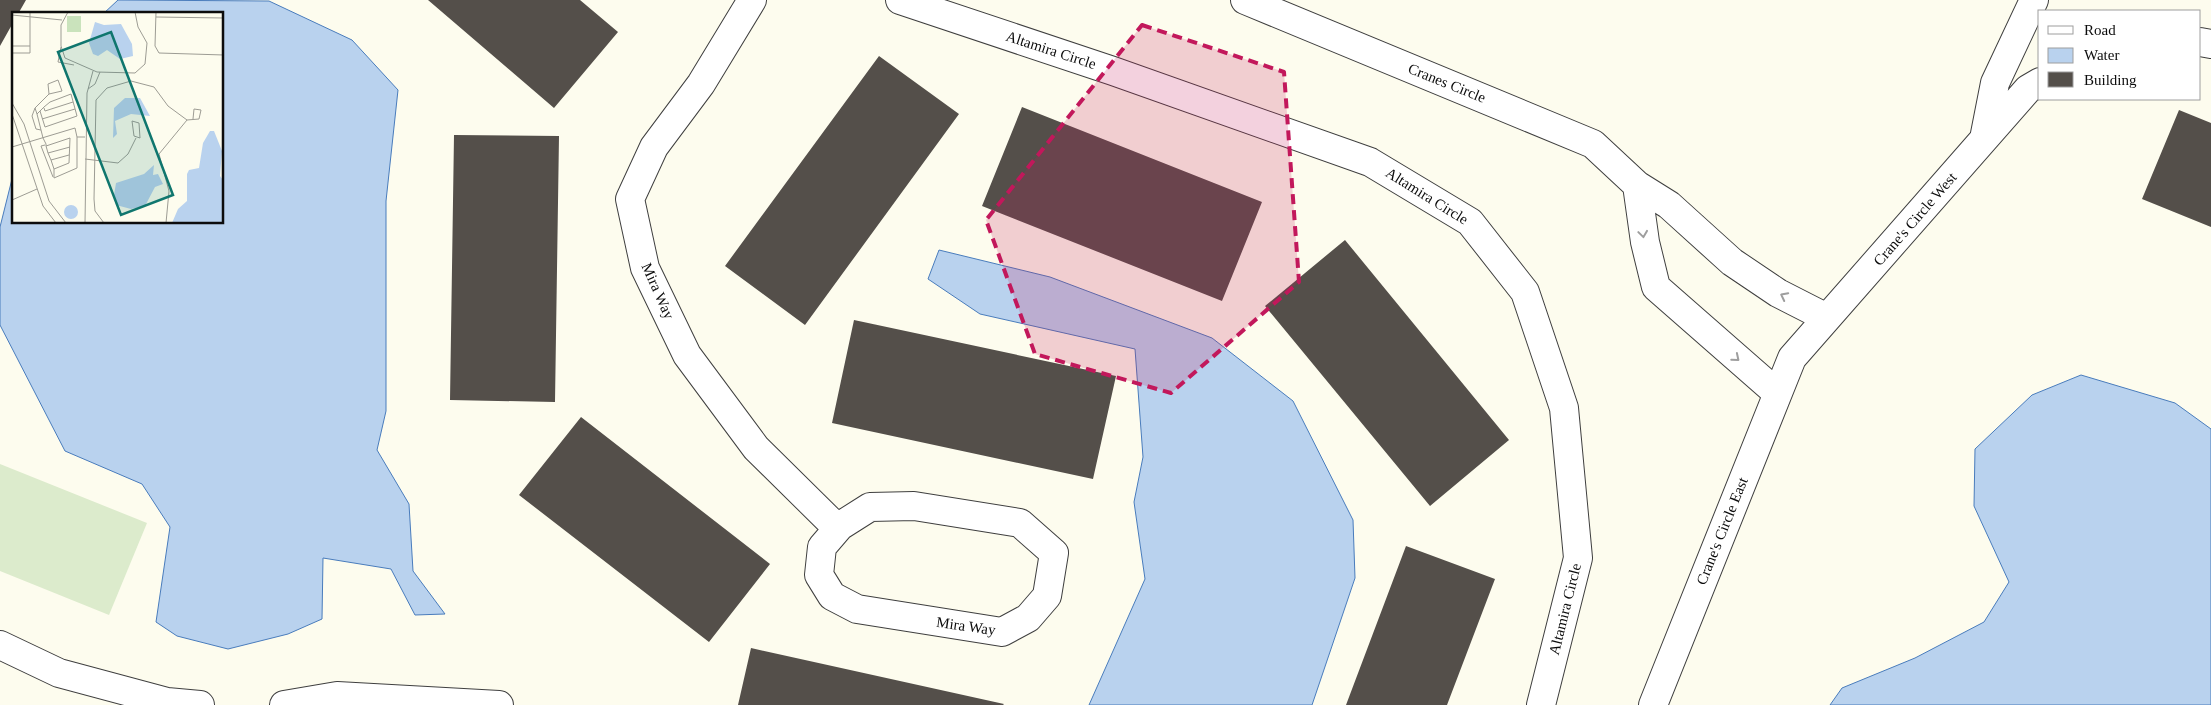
<svg xmlns="http://www.w3.org/2000/svg" width="2211" height="705" font-family="Georgia,serif">
<style>
.pitch{fill:#dcebcc}
.water{fill:#b9d2ee;stroke:#497cbc}
.building{fill:#544f4a}
.lines{fill:none;stroke-linecap:round;stroke-linejoin:round}
.minor-casing{stroke:#3f3f3f;stroke-width:30}
.minor{stroke:#fff;stroke-width:28}
.oneway{stroke:#9e9e9e}
.marked{fill:#c2185b;fill-opacity:0.2;stroke:#c2185b;stroke-width:4;stroke-dasharray:10 6;stroke-linejoin:round}
.labels{text-anchor:middle;stroke-width:5;stroke-linejoin:round;paint-order:stroke}
.street-label{font-size:15px;fill:#0c0c0c;stroke:#fff}
.inset-road{fill:none;stroke:#9d9c94;stroke-width:1}
.view{fill:#0f766e;fill-opacity:0.15;stroke:#0f766e;stroke-width:2.5}
.inset-edge{fill:none;stroke:#0c0c0c;stroke-width:2.5}
</style>
<rect width="100%" height="100%" fill="#fdfcee"/>
<path class="pitch" d="M0 464 147 523 109 615 0 571Z"/>
<path class="water" d="M118 0 269 1 352 40 398 90 386 201V411L377 450 409 504 413 571 445 614 415 615 391 569 323 558 322 619 288 634 228 649 177 636 156 622 170 527 142 484 65 451 0 325V227L14 171V222H222V14H103Z
M939 250 1050 277 1212 338 1293 401 1353 520 1355 578 1312 705H1089L1145 579 1134 502 1143 457 1135 349 980 314 928 279Z
M2081 375 2175 403 2211 429V705H1830L1842 688 1915 658 1984 622 2009 582 1974 506 1975 449 2032 395Z"/>
<path class="building" d="M0 0H26L18 14H14V21L0 46Z
M428 0H580L618 32 554 108Z
M879 56 959 114 805 325 725 266Z
M1022 107 1262 202 1222 301 982 206Z
M2179 110 2211 123V227L2142 199Z
M454 135 559 136 555 402 450 400Z
M1345 240 1509 440 1430 506 1265 306Z
M854 320 1116 376 1093 479 832 423Z
M581 417 770 564 709 642 519 495Z
M1406 546 1495 579 1447 705H1346Z
M751 648 1004 704 1003 705H738Z"/>
<g class="lines">
<defs>
<path id="minor" d="M752 0 701 84 654 147 630 199 645 268 687 355 756 448 830 521 840 526
M900 0 1113 71 1370 162 1470 222 1525 292 1564 408 1578 558 1541 705
M1245 0 1593 144 1637 185 1669 205 1732 262 1778 293 1827 318
M2200 42 2211 44
M1984 139 1995 83 2034 0
M1637 185 1645 242 1656 287 1777 393
M914 506 1020 523 1054 553 1047 596 1028 618 1002 632 857 609 832 596 819 575 822 547 840 526 870 507Z
M0 645 59 673 167 702 200 705
M284 705 337 696 499 705
M1653 705 1792 358 2028 89 2040 82"/>
</defs>
<use href="#minor" class="minor-casing"/>
<use href="#minor" class="minor"/>
</g>
<defs><path id="oneway-chevron" d="M-2-3.5L2.5 0L-2 3.5" fill="none" stroke-width="1.6" stroke-linecap="round" stroke-linejoin="round" transform="scale(1.25)"/></defs>
<g class="oneway">
<use href="#oneway-chevron" transform="translate(1643 234) rotate(82)"/>
<use href="#oneway-chevron" transform="translate(1784 296) rotate(-153)"/>
<use href="#oneway-chevron" transform="translate(1736 358) rotate(40)"/>
</g>
<path class="marked" d="M1142 25 1284 72 1299 282 1171 393 1035 354 986 220Z"/>
<g class="labels">
<g class="street-label">
<text transform="translate(1051 50) rotate(18)" y="5">Altamira Circle</text>
<text transform="translate(1447 83) rotate(22)" y="5">Cranes Circle</text>
<text transform="translate(1427 196) rotate(32)" y="5">Altamira Circle</text>
<text transform="translate(1915 219) rotate(-49)" y="5">Crane's Circle West</text>
<text transform="translate(658 291) rotate(66)" y="5">Mira Way</text>
<text transform="translate(1722 531) rotate(-68)" y="5">Crane's Circle East</text>
<text transform="translate(1565 609) rotate(-76)" y="5">Altamira Circle</text>
<text transform="translate(966 626) rotate(8)" y="5">Mira Way</text>
</g>
</g>
<g transform="translate(12 12)">
<rect width="211" height="211" fill="#fdfcee"/>
<path d="M55 4H69V20H55Z" fill="#cae3bc"/>
<path d="M83 10 92 13 109 12 120 32 121 44 108 47 95 38 86 44 81 42 77 31ZM128 86 138 104 119 102 103 109 105 122 101 126 102 96 113 86ZM198 119H202L210 139 208 164 211 168V211H160L166 197 175 189V162L177 158 187 156 191 131ZM142 153 141 163 146 162 151 172 143 175 133 194 119 197 104 193 102 183 104 171 132 162ZM52 200a7 7 0 1 1 14 0a7 7 0 1 1-14 0Z" fill="#b9d2ee"/>
<path class="inset-road" d="M56 0 49 13V34L53 46 85 60 123 61 133 52 135 31 126 15 123 0M144 0 143 34 147 41 212 43M0 3 50 8M144 5 212 6M0 34H18M49 35 46 50 62 53M0 41H18V0M76 77 83 72 88 60M0 91 12 112 37 189 54 211M23 96 20 104 24 117 29 118M32 96 33 99 61 90M28 99 33 115 65 104 59 82 38 90 32 95 25 102 31 126 34 132V134L36 141 39 148 42 157 57 151 58 126 34 134M0 102 31 194 44 211M25 102 23 96 37 82 36 72 46 68 50 79 37 82M30 107 63 97M175 108 187 107 189 98 182 97 181 107M120 109 127 111 128 126 122 124ZM33 133 29 134 41 165M0 135 63 116 65 125H73M36 141 58 135M73 147 106 151 116 142 124 126M39 148 57 143M42 157V166L65 156V125M0 188 25 177M73 211 75 81 81 59M92 211 83 199 82 187 84 88 95 76 119 69 142 75 156 94 175 108 147 142 157 179 154 211"/>
<path class="view" d="M99 20 161 183 109 203 46 40Z"/>
<rect width="211" height="211" class="inset-edge"/>
</g>
<rect x="2038" y="10" width="162" height="90" fill="#ffffff" stroke="#9e9e9e"/>
<rect x="2048" y="26" width="25" height="8" fill="#ffffff" stroke="#9e9e9e"/>
<text x="2084" y="35" font-size="15" fill="#0c0c0c">Road</text>
<rect x="2048" y="48" width="25" height="15" fill="#b9d2ee" stroke="#9e9e9e"/>
<text x="2084" y="60" font-size="15" fill="#0c0c0c">Water</text>
<rect x="2048" y="72" width="25" height="15" fill="#544f4a" stroke="#9e9e9e"/>
<text x="2084" y="85" font-size="15" fill="#0c0c0c">Building</text>
</svg>
